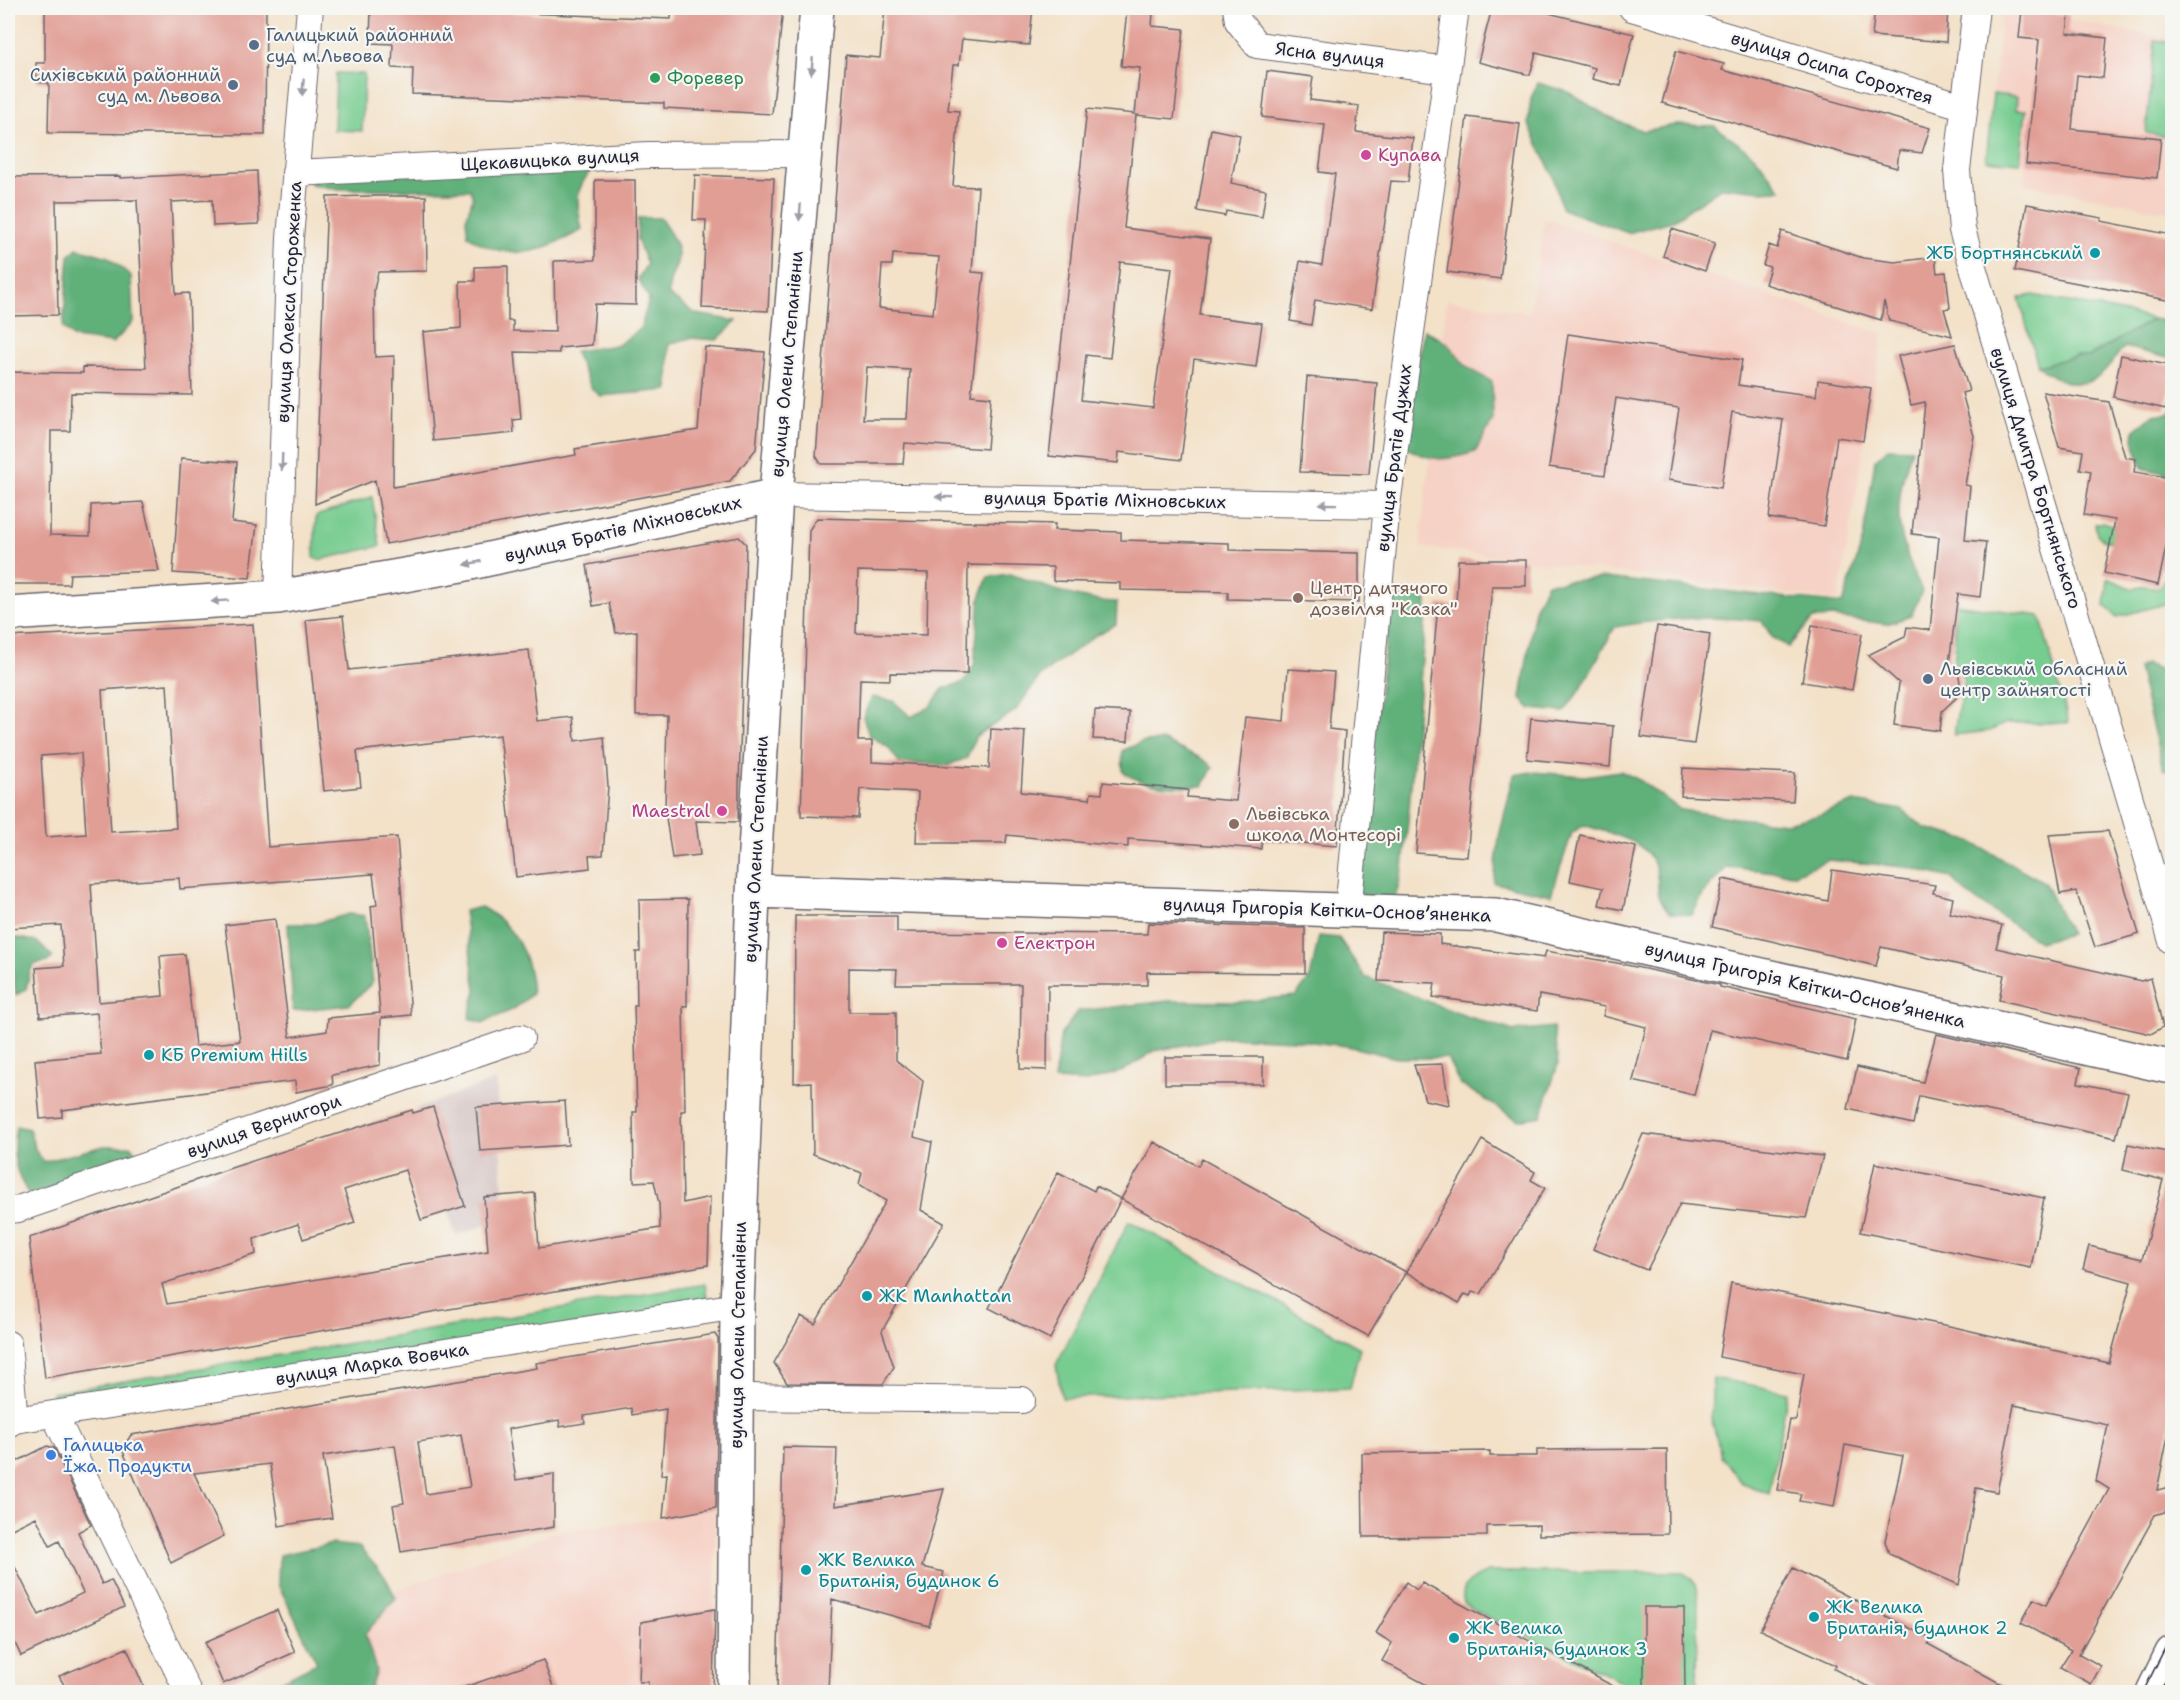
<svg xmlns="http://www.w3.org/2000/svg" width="2180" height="1700" font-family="'Shantell Sans',sans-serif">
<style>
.built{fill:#f6d1c5}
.industrial{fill:#d1bfbf}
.green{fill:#77cc90;stroke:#4c7766;stroke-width:1.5}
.forest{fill:#61b07a;stroke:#42695a;stroke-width:1.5}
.building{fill:#e19e95;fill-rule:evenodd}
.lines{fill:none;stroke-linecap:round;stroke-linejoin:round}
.street-casing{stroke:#6b656c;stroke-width:28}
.secondary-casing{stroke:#6b656c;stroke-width:36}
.primary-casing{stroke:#6b656c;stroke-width:36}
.street{stroke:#fff;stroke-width:26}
.secondary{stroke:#fff;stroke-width:33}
.primary{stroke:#fff;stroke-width:33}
.tram{stroke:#22223b;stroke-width:1.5}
.oneway{fill:#9c9ca7}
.service-dot{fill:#5c6f8a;stroke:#f6f6f2;stroke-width:2}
.leisure-dot{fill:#2e9e5b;stroke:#f6f6f2;stroke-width:2}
.hotel-dot{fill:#d1479c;stroke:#f6f6f2;stroke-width:2}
.culture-dot{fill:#0f9aa8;stroke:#f6f6f2;stroke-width:2}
.education-dot{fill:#8d6e63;stroke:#f6f6f2;stroke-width:2}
.shop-dot{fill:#3f7fe0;stroke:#f6f6f2;stroke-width:2}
.labels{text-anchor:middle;stroke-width:4.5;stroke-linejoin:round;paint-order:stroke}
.service-label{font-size:18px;fill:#4e5e75;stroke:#f6f6f2;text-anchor:start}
.street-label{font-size:18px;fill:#22223b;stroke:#f6f6f2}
.leisure-label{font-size:18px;fill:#27864d;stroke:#f6f6f2;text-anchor:start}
.hotel-label{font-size:18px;fill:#b23c85;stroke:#f6f6f2;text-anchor:start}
.culture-label{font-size:18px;fill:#0d838f;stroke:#f6f6f2;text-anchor:start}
.education-label{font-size:18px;fill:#785e54;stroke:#f6f6f2;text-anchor:start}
.shop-label{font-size:18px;fill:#366cbe;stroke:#f6f6f2;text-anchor:start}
</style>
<rect width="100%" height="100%" fill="#f6f6f2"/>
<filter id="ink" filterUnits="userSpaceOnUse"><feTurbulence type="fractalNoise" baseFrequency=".0167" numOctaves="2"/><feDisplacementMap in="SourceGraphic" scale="12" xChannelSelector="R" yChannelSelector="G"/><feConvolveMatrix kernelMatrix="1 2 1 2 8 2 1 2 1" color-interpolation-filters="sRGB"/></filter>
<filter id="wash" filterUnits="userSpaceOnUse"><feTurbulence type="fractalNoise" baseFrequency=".008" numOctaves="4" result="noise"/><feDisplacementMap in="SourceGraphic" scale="24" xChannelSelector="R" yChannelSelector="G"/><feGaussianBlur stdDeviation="1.35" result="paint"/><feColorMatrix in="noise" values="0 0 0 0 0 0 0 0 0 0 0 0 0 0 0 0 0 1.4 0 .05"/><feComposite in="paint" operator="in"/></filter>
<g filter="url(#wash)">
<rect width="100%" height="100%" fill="#f3e1c8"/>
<path class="built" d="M2002 8 2172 39V212L2023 184 2025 164 1986 160Z
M1545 219 1883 334 1838 600 1420 547 1447 300 1529 313Z
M716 1508 713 1692H352L317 1619 558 1531 663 1518Z"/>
<path class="industrial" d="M496 1080 503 1190 499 1198 500 1220 456 1236 415 1109Z"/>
<path class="green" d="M2155 40 2172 43V138L2146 133Z
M336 73 364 74 362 131 334 130Z
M1993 94 2017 97 2016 110H2026L2020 163 1986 160Z
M2033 295C2073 304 2113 309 2153 319L2089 357 2076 356 2038 366 2019 298Z
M372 497 380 546 319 560 314 558 316 516Z
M2103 522 2118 527 2172 533V602L2117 617 2105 606 2108 578 2133 589 2144 586 2160 588 2166 575 2167 553 2119 541H2104L2097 534 2095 524Z
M1954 604 2040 616 2069 723H2006L1990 731 1954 735C1956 725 1956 715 1959 706 1966 683 1968 683 1954 662 1957 641 1955 625 1954 604Z
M1129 1221 1360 1348 1350 1388 1062 1398 1056 1365Z
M705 1284 708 1304 59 1408 52 1393Z
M1713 1378 1788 1392 1769 1494 1742 1483 1721 1456 1711 1417Z
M1488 1572H1680C1694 1577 1696 1584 1698 1599L1697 1692H1642L1480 1613 1464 1603C1459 1585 1473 1578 1488 1572Z"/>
<path class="forest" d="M1538 83 1568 92 1610 118 1643 131 1675 125 1714 126 1755 156 1781 190 1761 191 1722 187 1672 221 1628 233 1562 209 1553 176 1528 123 1531 98Z
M503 152 599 160C575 188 575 195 582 230 540 253 510 264 468 236L466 219 473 197 470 190 337 189 311 184 316 169 337 157Z
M638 218H660C668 230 679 243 678 258 676 273 668 275 669 295L696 314 737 321 717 340 690 338 669 344 668 390 600 396 592 389 574 351 618 345 641 328 649 299 638 279 647 264 637 240Z
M77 248 108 257 131 276 133 322 113 343 74 338 63 328 69 256Z
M2153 319 2172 322V359L2125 347C2117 354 2113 362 2106 370 2085 393 2059 383 2038 366L2076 356 2089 357Z
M1424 330 1447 343 1468 368 1492 382 1493 420 1475 452C1445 461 1430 463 1403 445Z
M2172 409V475L2143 468 2133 440 2134 431 2152 415 2171 413Z
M1888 448 1912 449C1891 510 1896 533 1922 591L1911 616 1887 624 1832 617 1813 619 1788 647 1772 637 1762 621C1712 615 1664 618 1615 627L1581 688 1564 712 1531 709 1521 699 1535 607 1547 583 1604 578 1843 604 1863 539 1875 460Z
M1010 574C1045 586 1079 601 1117 602L1116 624 1096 635 1040 676 1015 711 976 736 967 758 946 766 923 763 901 765 888 747 869 735 863 717 872 697 893 701 911 717 930 707 943 689 964 682 974 666 980 598 988 577Z
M1392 590 1416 594 1427 601 1408 821 1403 868 1393 906 1355 902Z
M2145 664 2172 673V771L2163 769 2138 668Z
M1164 741C1181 752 1198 753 1213 767L1203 786C1177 787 1144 788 1123 772L1122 751 1142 742Z
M1620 771 1641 781 1681 810 1736 818 1787 823 1816 816 1854 802 1902 810 1925 828 1966 839 2044 882 2070 934 2039 942 1967 894 1951 878 1906 867 1828 860 1794 874 1727 867 1705 891 1692 915 1670 913C1651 890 1662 894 1656 870 1649 839 1610 834 1584 825L1572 833 1551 895 1494 883 1499 837 1514 775 1532 772 1585 776Z
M481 907C516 926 530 956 532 994L514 1009 482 1023 469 1018 476 990 464 911Z
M349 914 365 916 373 982 349 1005 293 1011 288 924H314Z
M1319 936 1339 938 1365 977 1463 1015 1514 1031 1553 1027 1558 1064 1541 1116 1518 1120 1460 1084 1447 1058H1397L1347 1046 1295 1040 1226 1037 1154 1051 1123 1071 1087 1082 1054 1080 1061 1034 1078 1011 1168 1001 1240 1002 1296 996 1310 978Z
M13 937 36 941 53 957 47 962 35 964 30 971 26 989 16 995 10 950Z
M16 1126 29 1129 36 1151 43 1162 104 1146H131L138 1155 32 1199C15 1175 11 1156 16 1126Z
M331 1544 359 1547 385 1577 396 1598 365 1634 376 1670 369 1692H259L317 1663 278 1584 279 1555Z"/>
<g id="blocks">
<path class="building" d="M45 8H266L265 135 48 133 49 83 37 82 36 63H45Z
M371 8H497V12L671 19 672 8H783L772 114 664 108V103L412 94 413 69 392 68 393 44 370 43Z
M885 8H1033L1029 45 962 39 959 65H953L948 110 959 111 953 186 978 187 972 272 984 273 971 395 991 397 987 449 905 443 903 464H821L816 456 846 55 880 58ZM893 254 939 257 933 314 879 308 882 265H892ZM867 367 910 370 907 419H863Z
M1492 8H1528L1634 34 1621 86 1592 79 1595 68 1536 53 1530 75 1478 62Z
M1875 8H1948L1946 42 1872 36Z
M1127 10 1153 13 1152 26 1184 29 1174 119 1136 115 1124 228 1210 239 1200 315 1262 323 1256 367 1194 359 1181 460 1119 452 1118 463 1049 456 1087 109 1135 114 1140 68 1121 66ZM1120 262 1172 268 1153 408 1081 400 1086 355 1110 358Z
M2022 10 2069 15 2067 33 2107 38 2103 78 2077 75 2072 129 2161 138 2157 178 2026 164 2039 40 2019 38Z
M1676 51 1724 64 1722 70 1930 128 1922 153 1899 150 1897 168 1662 103Z
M1267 71 1313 77 1310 100 1359 106 1356 132 1413 138 1408 182 1391 181 1372 309 1315 300 1311 325 1290 321 1300 261 1322 265 1335 174 1319 172 1325 125 1262 117Z
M1467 117 1520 124 1500 279 1447 272Z
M1211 129 1240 135 1231 183 1266 190 1262 217 1226 211 1225 216 1197 211Z
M257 171 259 224 213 226 212 200 171 202 176 294 189 293 192 395 71 393 70 431H51L50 535 90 536 91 505 143 502 159 571 70 574 69 584H8V372L83 373V367L146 368 137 200 56 201 58 315 8 316V177L120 176V178Z
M695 175 774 178 768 311 702 308 706 220H693Z
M595 180H635L636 305 595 304 592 345 559 348V353L515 352 521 419 513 420 514 433 433 441 423 332 461 328 460 281H475V267L508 266V321H513V331L555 332 554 261 595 260Z
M372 196H426L427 271 378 272 374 290 375 357 394 356 393 487 576 455 575 449 698 430 705 347 765 352 756 449 730 481 386 544 375 480 315 504 327 197Z
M2027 204 2102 218 2101 221 2172 235V301L2015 271Z
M1672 229 1715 243 1705 271 1663 256Z
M1782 231 1863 258 1895 262 1935 257 1937 273 1946 272 1950 308 1944 309 1952 336 1889 321 1884 301 1881 320 1765 284 1770 267 1763 265 1769 245 1777 248Z
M1568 334 1742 360 1738 385 1816 396 1818 380 1871 388 1863 441 1837 437 1824 526 1769 518 1783 420 1732 412 1721 488 1668 480 1679 408 1616 398 1605 475 1549 467Z
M1955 344 1969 391 1962 393 1974 436 1965 485 1970 486 1965 540 1986 542 1980 597 1958 594 1949 664 1959 676 1960 683 1956 698 1942 711 1940 731 1894 725 1899 683 1868 655 1905 637 1907 627 1930 630 1939 537 1912 534 1925 402 1911 405 1898 356Z
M2121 355 2172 366 2166 409 2113 397Z
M1307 377 1377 383 1369 474 1300 472Z
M2043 392 2109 402 2125 457 2136 459 2134 472 2172 478V529L2170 528 2158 585 2104 573 2115 520 2084 515 2091 471 2080 469 2083 451 2059 447Z
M181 458 237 462 232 522 257 525 250 578 173 573Z
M817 518 1055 524 1054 530 1121 532V540L1229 543V550L1359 553V602L1228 599V592L1120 590V583L1053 581V567L968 565 967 674 890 673V680L860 679 858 741H872V762L989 768 991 729 1025 731 1021 792 1090 799 1091 793 1102 794 1103 782 1188 790 1187 797 1236 801 1245 717 1284 721 1288 669 1334 672 1329 729 1345 731 1337 846 1262 840 1261 849 1128 839V847L1007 835 1006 843H916L918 792 860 789 858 818 801 816 809 530ZM858 571 928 573 927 635 856 633Z
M739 537 746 544 738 822 696 821 700 855 672 858 665 811 667 715H636L637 631 616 633 609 603 593 606 587 565Z
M1458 560H1526V586H1492L1467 857 1416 853 1438 604 1456 606Z
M343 616 349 670 529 650 537 721 573 717 575 741 604 737 608 786 603 855 589 856 590 868 516 877 500 735 357 751 361 787 324 791 306 620Z
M253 624 268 847 397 837 411 1015 381 1018 380 1065 332 1075 333 1085 296 1092 295 1081 62 1110V1117L40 1119 35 1060 101 1054 97 1013 40 1017 36 968 64 966 61 925 8 928V637ZM167 685 176 828 111 832 102 690ZM81 753 86 834 46 837 41 756ZM373 874 377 905 371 906 380 1013 328 1018 327 1031 290 1037 275 919 225 925 240 1041 195 1046 185 954 160 956 163 996 99 1002 91 884 179 878 180 889Z
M1812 625 1862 634 1852 690 1802 682Z
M1657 626 1710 634 1694 744 1641 737Z
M1095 710 1130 712 1128 741 1093 739Z
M1531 718 1613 726 1610 767 1527 759Z
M1683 768 1795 773 1793 801 1681 796Z
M2108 831 2139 934 2095 947 2076 891 2060 894 2049 835Z
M1580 835 1636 847 1623 910 1599 905 1603 888 1570 881Z
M1832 870 1935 885 1933 893 1953 898 1950 913 2002 925 1996 948 2141 981 2151 978 2163 1027 2151 1034 1999 1000 2004 975 1881 947 1876 966 1712 927 1723 879 1828 901Z
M688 899 687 1006H683L685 1111H681L683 1203 710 1197 708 1265 45 1378 29 1238 237 1166 412 1110 413 1113 433 1107 465 1206 421 1220 405 1170 344 1190 355 1223 303 1239 298 1224 254 1239 256 1254 162 1284 167 1304 488 1251 484 1197 535 1193 539 1248 660 1228 659 1204 654 1181 634 1182 633 1112H637L634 1006H637L636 952H640L639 900Z
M795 916H897V932L1147 934 1148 923 1305 928V973L1147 972V985H1048L1047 1070 1020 1069 1021 984H896L897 969 849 968V1012H896V1060L923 1081 914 1137 932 1142 921 1210 944 1223 882 1331 894 1367 883 1384 787 1383 774 1363 801 1316 815 1324 886 1201 859 1184 862 1173 813 1154 812 1082 794 1083Z
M1381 932 1440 934V944L1544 958 1546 951 1617 963 1720 985V987L1856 1019 1847 1061 1710 1030 1694 1095 1633 1081 1646 1027 1603 1016 1605 1007 1539 995 1537 1011 1433 997 1435 983 1378 981Z
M1936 1034 2081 1068 2078 1083 2128 1093 2116 1138 1919 1096 1913 1124 1848 1109 1857 1067 1923 1082Z
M1165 1057H1263V1084H1165Z
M1443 1064 1449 1105 1425 1100 1414 1065Z
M565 1101 568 1145 480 1151 476 1107Z
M1643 1134 1823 1156 1806 1218 1680 1204 1647 1270 1593 1249Z
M1482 1140 1535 1172 1531 1180 1545 1188 1481 1294 1472 1292 1470 1296 1465 1294 1459 1303 1406 1272Z
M1154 1142 1198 1166 1202 1159 1406 1272 1368 1336 1121 1199Z
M2128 1144 2172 1153V1417L2157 1490 2167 1488 2171 1510 2155 1515 2079 1654 2101 1666 2091 1684 2060 1667 2071 1650 2021 1623 2034 1599 2046 1605 2109 1489 2096 1481 2108 1425 2014 1405 1997 1492 1976 1488 1959 1585 1889 1554 1885 1541 1903 1456 1845 1445 1834 1507 1799 1501 1801 1494 1777 1490 1790 1420 1796 1421 1804 1374 1719 1357 1731 1283 1954 1327 2109 1363 2131 1282 2083 1269 2089 1246 2142 1259 2163 1180 2123 1170Z
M1875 1163 2044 1198 2031 1268 1860 1232Z
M1058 1172 1094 1191 1096 1186 1121 1199 1050 1339 989 1308Z
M715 1334 718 1339 716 1508 663 1518 667 1474 661 1475 666 1409 632 1415 631 1408 584 1416 585 1423 560 1427 559 1420 508 1429 516 1480 554 1474V1527L401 1552 393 1505 404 1503 395 1445 323 1456 332 1518 304 1522 279 1526 270 1464 194 1473 224 1536 171 1563 122 1449 131 1435 537 1368 536 1363ZM461 1435 470 1487 426 1494 418 1442Z
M47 1446 54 1448 91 1525 78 1532 102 1584 111 1580 124 1607 21 1656 8 1628V1553L39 1615 83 1593 59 1541 50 1546 36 1517 8 1531V1466Z
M783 1447 837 1448 835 1506 944 1489 922 1567 944 1572 929 1626 832 1599 828 1692H777Z
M1667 1449 1668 1534 1539 1535V1525L1487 1526V1536L1363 1537 1362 1453 1490 1451V1456H1537V1450Z
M1793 1568 1931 1639 1928 1644 2016 1692H1878L1834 1669 1836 1665 1760 1630Z
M1406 1582 1417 1590 1422 1583 1624 1692H1440L1382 1661 1392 1643 1376 1633Z
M1644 1607H1684L1685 1689H1644Z
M715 1609 713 1692H648V1682H639L641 1622Z
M277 1610 295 1652 223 1684 205 1642Z
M127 1648 146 1692H68L59 1676Z
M543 1660 555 1692H460L459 1689Z"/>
</g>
</g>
<g filter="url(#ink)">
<use href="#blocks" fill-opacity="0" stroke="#6b656c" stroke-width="1.5"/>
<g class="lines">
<defs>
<path id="street" d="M1236 8 1238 21 1257 45 1447 70
M1632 8 1963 106
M1976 8 1957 170 1962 230 2172 941
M295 173 649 155 805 154
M776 495 1387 505
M278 597 290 238 310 8
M1348 911 1387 505 1456 8
M8 1210 18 1209 521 1038
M8 1344 15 1420
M736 1397 1022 1400
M54 1414 188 1692
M8 1424 15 1420 737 1306"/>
<path id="secondary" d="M8 614 278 597 462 565 776 495
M754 891 1496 915 2165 1066 2172 1065
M734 1692 737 1306 754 869 776 495 817 8"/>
<path id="primary" d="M2153 1692 2172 1653"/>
</defs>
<use href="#street" class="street-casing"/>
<use href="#secondary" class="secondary-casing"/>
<use href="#primary" class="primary-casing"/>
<use href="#street" class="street"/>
<use href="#secondary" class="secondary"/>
<use href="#primary" class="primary"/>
<path class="tram" d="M2143 1692 2172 1634
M2160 1692 2172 1667"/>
</g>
<defs><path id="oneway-solid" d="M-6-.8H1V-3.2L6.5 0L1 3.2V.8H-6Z" transform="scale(1.5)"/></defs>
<g class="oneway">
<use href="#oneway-solid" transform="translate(812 66) rotate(95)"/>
<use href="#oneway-solid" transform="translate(303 87) rotate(95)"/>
<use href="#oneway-solid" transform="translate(800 212) rotate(95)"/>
<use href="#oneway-solid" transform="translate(282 462) rotate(92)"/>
<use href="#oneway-solid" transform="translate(944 497) rotate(-179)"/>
<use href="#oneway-solid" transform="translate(1328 504) rotate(-179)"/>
<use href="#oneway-solid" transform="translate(473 563) rotate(167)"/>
<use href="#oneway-solid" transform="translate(220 601) rotate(176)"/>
</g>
</g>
<g class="service-dot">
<circle cx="254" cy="45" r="6"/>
<circle cx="233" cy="85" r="6"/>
<circle cx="1928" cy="679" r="6"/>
</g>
<circle class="leisure-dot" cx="655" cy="78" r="6"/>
<g class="hotel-dot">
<circle cx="1366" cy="155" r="6"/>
<circle cx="722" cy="811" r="6"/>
<circle cx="1002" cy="943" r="6"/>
</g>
<g class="culture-dot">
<circle cx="2095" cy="253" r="6"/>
<circle cx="149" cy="1055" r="6"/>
<circle cx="867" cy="1296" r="6"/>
<circle cx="806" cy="1570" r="6"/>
<circle cx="1814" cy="1617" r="6"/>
<circle cx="1454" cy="1638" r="6"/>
</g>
<g class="education-dot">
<circle cx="1298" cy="598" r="6"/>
<circle cx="1234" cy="824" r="6"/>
</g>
<circle class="shop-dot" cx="51" cy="1455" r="6"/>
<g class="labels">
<g class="service-label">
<text x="266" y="41">Галицький районний<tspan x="266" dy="21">суд м.Львова</tspan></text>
<text x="221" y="81" text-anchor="end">Сихівський районний<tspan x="221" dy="21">суд м. Львова</tspan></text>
<text x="1940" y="675">Львівський обласний<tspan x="1940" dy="21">центр зайнятості</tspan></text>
</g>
<g class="street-label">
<text transform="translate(1330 55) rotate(7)" y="6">Ясна вулиця</text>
<text transform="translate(1832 68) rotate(17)" y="6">вулиця Осипа Сорохтея</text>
<text transform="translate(550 160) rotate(-3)" y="6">Щекавицька вулиця</text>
<text transform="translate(289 302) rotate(-87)" y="6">вулиця Олекси Стороженка</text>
<text transform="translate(787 364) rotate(-85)" y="6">вулиця Олени Степанівни</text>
<text transform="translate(1394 458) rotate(-83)" y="6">вулиця Братів Дужих</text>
<text transform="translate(2036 478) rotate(73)" y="6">вулиця Дмитра Бортнянського</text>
<text transform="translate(1105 500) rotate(1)" y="6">вулиця Братів Міхновських</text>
<text transform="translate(623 529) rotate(-13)" y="6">вулиця Братів Міхновських</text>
<text transform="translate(756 849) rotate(-87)" y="6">вулиця Олени Степанівни</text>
<text transform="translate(1327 910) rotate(2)" y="6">вулиця Григорія Квітки-Основʼяненка</text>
<text transform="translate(1805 985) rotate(13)" y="6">вулиця Григорія Квітки-Основʼяненка</text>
<text transform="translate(264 1126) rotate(-19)" y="6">вулиця Вернигори</text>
<text transform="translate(738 1335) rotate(-89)" y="6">вулиця Олени Степанівни</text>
<text transform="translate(372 1364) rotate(-9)" y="6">вулиця Марка Вовчка</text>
</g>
<g class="leisure-label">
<text x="667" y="84">Форевер</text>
</g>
<g class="hotel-label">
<text x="1378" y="161">Купава</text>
<text x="710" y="817" text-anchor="end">Maestral</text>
<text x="1014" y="949">Електрон</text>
</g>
<g class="culture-label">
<text x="2083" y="259" text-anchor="end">ЖБ Бортнянський</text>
<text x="161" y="1061">КБ Premium Hills</text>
<text x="879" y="1302">ЖК Manhattan</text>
<text x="818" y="1566">ЖК Велика<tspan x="818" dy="21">Британія, будинок 6</tspan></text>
<text x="1826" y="1613">ЖК Велика<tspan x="1826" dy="21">Британія, будинок 2</tspan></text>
<text x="1466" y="1634">ЖК Велика<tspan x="1466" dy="21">Британія, будинок 3</tspan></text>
</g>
<g class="education-label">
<text x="1310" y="594">Центр дитячого<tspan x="1310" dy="21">дозвілля "Казка"</tspan></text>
<text x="1246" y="820">Львівська<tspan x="1246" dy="21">школа Монтесорі</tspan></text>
</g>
<g class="shop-label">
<text x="63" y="1451">Галицька<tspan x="63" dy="21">Їжа. Продукти</tspan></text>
</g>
</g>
<rect width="2180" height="1700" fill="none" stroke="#f6f6f2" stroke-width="30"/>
</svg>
